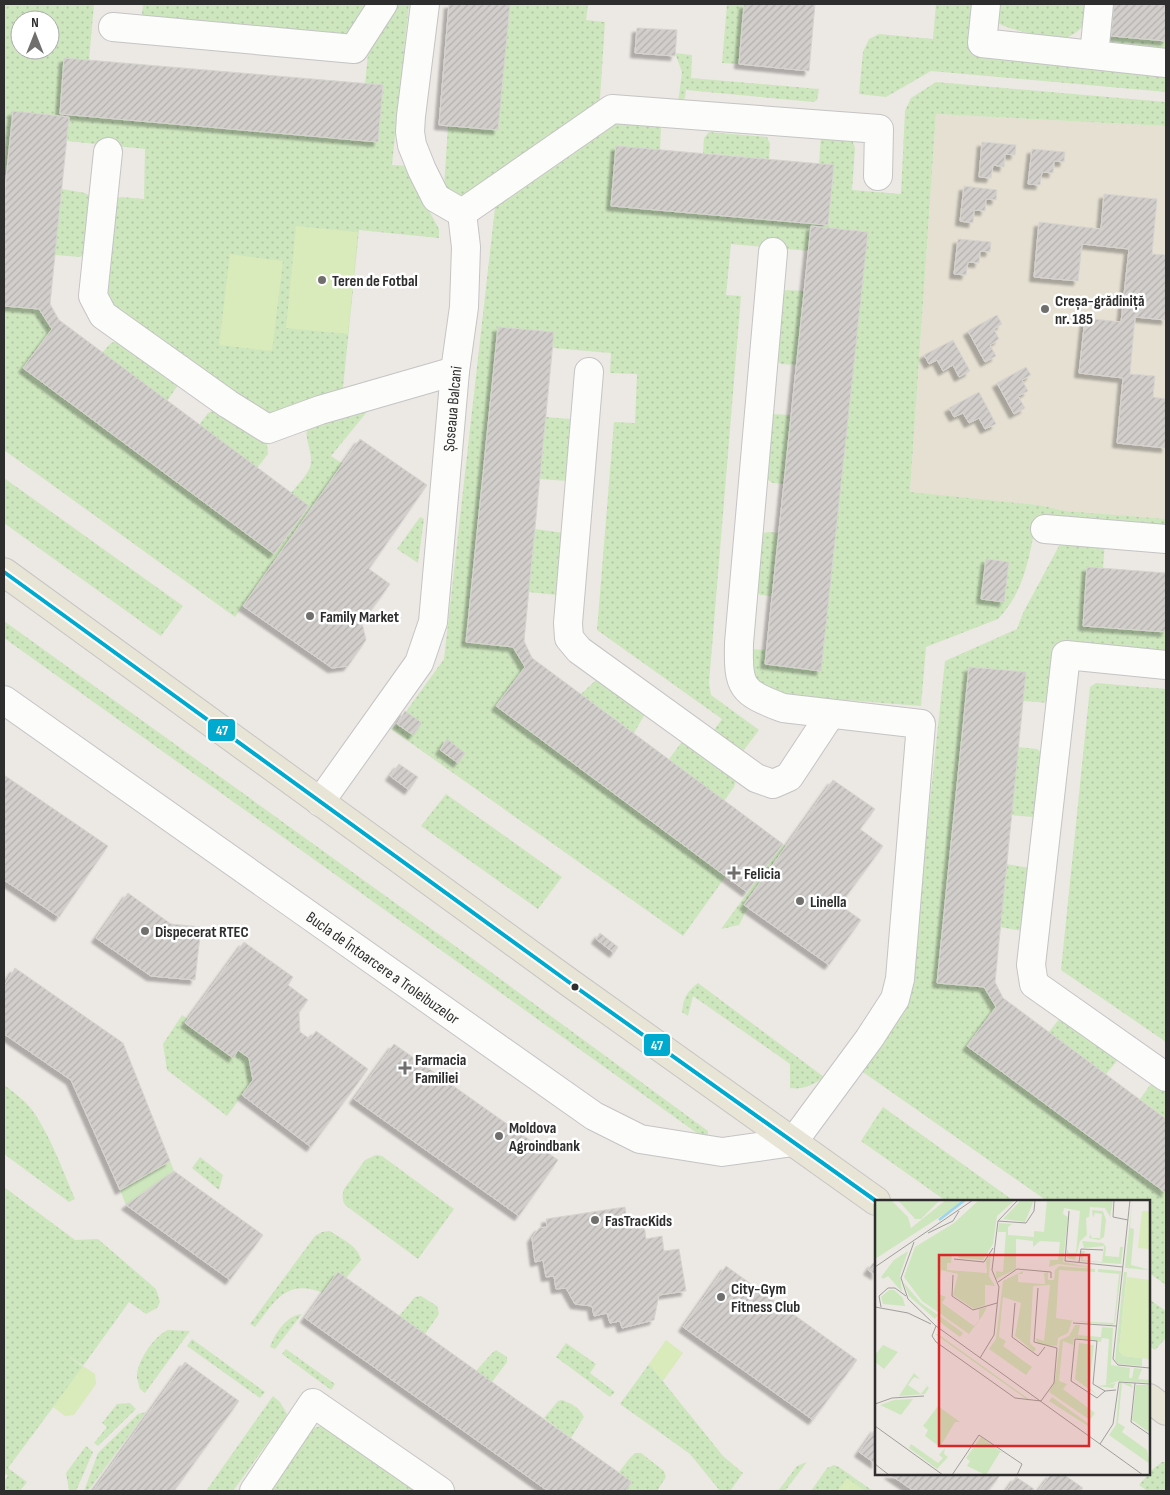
<svg xmlns="http://www.w3.org/2000/svg" width="1170" height="1495" font-family="'Sofia Sans Condensed',sans-serif">
<style>
.education{fill:#e6e0d3}
.grass{fill:#cee6be}
.park{fill:url(#park-dots);fill-rule:evenodd}
.pitch{fill:#d9eabb}
.building{fill:url(#building-hatch);stroke:#d7d4d0;filter:url(#shadow)}
.lines{fill:none;stroke-linecap:round;stroke-linejoin:round}
.minor-casing{stroke:#c5c4c5;stroke-width:30}
.major-casing{stroke:#c6c5c4;stroke-width:30}
.minor{stroke:#fcfcfb;stroke-width:28}
.major{stroke:#e8e4d6;stroke-width:28}
.bus-1-casing{stroke:#fff;stroke-width:8}
.bus-1{stroke:#00a9ce;stroke-width:4}
.poi-dot{fill:#706f6e;stroke:#fff;stroke-width:2}
.bus-dot{fill:#2e2e2e;stroke:#fff;stroke-width:2}
.labels{text-anchor:middle;stroke-width:5;stroke-linejoin:round;paint-order:stroke}
.poi-label{font-size:16px;font-weight:bold;fill:#2e2e2e;stroke:#fff;text-anchor:start}
.street-label{font-size:16px;fill:#2e2e2e;stroke:#fff}
.inset-river{fill:none;stroke:#99d6ec;stroke-width:2.5}
.inset-road{fill:none;stroke:#a09e9b;stroke-width:1}
.view{fill:#d62828;fill-opacity:0.15;stroke:#d62828;stroke-width:2.5}
.inset-edge{fill:none;stroke:#2e2e2e;stroke-width:2.5}
.line-badge{stroke:#fff;stroke-width:2}
.badge-label{font-size:14px;text-anchor:middle;font-weight:bold;fill:#fff}
</style>
<defs>
<pattern id="park-dots" width="8" height="8" patternUnits="userSpaceOnUse" patternTransform="scale(1.25)"><rect width="8" height="8" fill="#cee6be"/><path d="M2 2h.1M6 6h.1" fill="none" stroke="#b1c6a4" stroke-width="1.8" stroke-linecap="round"/></pattern>
<pattern id="building-hatch" width="6" height="6" patternUnits="userSpaceOnUse" patternTransform="scale(1.25)"><rect width="6" height="6" fill="#d1cecb"/><path d="M-1 1l2-2M0 6l6-6M5 7l2-2" fill="none" stroke="#b4b1af"/></pattern>
<filter id="shadow"><feDropShadow dx="-4.5" dy="4.5" stdDeviation="1" flood-color="#0004"/></filter>
</defs>
<rect width="100%" height="100%" fill="#ece8e4"/>
<path class="education" d="M936 114 1166 126V520L1066 511 1039 505 910 493Z"/>
<path class="grass" d="M170 1161 174 1171 126 1205 120 1190Z"/>
<path class="park" d="M4 4H94L89 60 64 58 60 114 378 142 383 86 365 84 369 44 389 4H409L392 165 410 166 420 194 439 229V238L359 230 343 388 361 383V389L272 419 105 300 115 199 121 197 144 199 145 149 67 141 69 117 13 111 4 199ZM20 20H50V50H20Z
M143 4H371L346 40 146 19 142 14Z
M510 4H588L586 20 605 22 600 99 597 108 465 197 453 196 444 187 448 126 498 130Z
M727 4H744L739 64 722 63Z
M936 4H976L972 55 1166 74V92L931 71 886 97 859 94 863 52 869 39 879 34 933 39Z
M991 4H1089C1088 10 1087 21 1083 26 1080 30 1073 35 1068 37 1059 40 1008 30 1000 24 994 19 992 11 991 4Z
M1109 4H1114L1111 36 1166 41V53L1113 47 1106 40Z
M675 53 692 55 691 78 819 89 817 100 814 102 686 90 685 98 678 103 682 72Z
M936 82 1166 102V126L936 114 910 492 1039 505 1066 511 1166 519V530L1037 517C1030 553 1025 592 998 619L926 647 921 706 770 694 756 681 746 649 767 650 765 664 821 670 868 232 809 251 731 244 726 295 741 296 709 683 711 695 759 730 741 754 712 733 722 719 597 630 614 422 635 423 637 374 610 373 611 353 553 348 554 332 498 327 466 642 513 647 525 667 726 876 683 936 391 729 397 724 444 659 496 199 607 125 621 120 658 122 661 128 660 150 616 146 611 206 828 225 834 166 819 164 821 135 851 137 855 148 852 190 901 194 905 111 911 98Z
M709 132 767 137 770 144 769 159 703 153 704 138Z
M62 189 85 193 92 197 89 252 80 257 55 255Z
M787 290 805 291 797 365 781 364 776 361 782 291Z
M4 306 39 309 52 329 23 368 274 554 309 507 291 493C298 484 312 471 311 460 311 449 305 439 307 429L371 407 331 456 343 464 235 617 4 450Z
M117 341 178 385 167 401 102 353 111 343Z
M215 410 223 413 267 444 268 454 257 468 199 425 208 413Z
M772 414 791 415 784 484 773 483 766 479Z
M546 417 570 419 579 427 567 481 540 479Z
M4 478 183 606 161 636 4 523Z
M420 517 424 519 418 563 397 549Z
M535 529 564 533 561 592 556 595 529 592Z
M769 532 779 533 772 596 760 595 756 591 762 533Z
M1072 540 1105 543 1103 568 1087 567 1083 626 1166 632V653L1057 644 1050 703 1023 701 1025 672 969 667 937 982 984 987 996 1007 968 1046 1166 1193V1285L1149 1273V1201H1047L860 1070 910 986 945 661 1017 629 1023 613 1060 544Z
M4 621 462 951 708 1131V1135L701 1136 4 638Z
M596 680H606L645 714 634 733 581 694Z
M1096 683 1166 689V1042L1061 970 1090 687Z
M684 739 737 777 734 787 724 801 669 759Z
M1018 747 1037 749 1042 753 1037 813 1033 817 1011 815Z
M446 794 562 877 538 909 421 826Z
M783 844 786 846 745 904 748 907 739 925 721 929Z
M1006 864 1030 868 1023 931 1000 927Z
M698 983 824 1077C814 1085 803 1090 790 1088V1064L693 996 688 1016 682 1012C684 997 686 993 698 983Z
M182 1015 188 1019 185 1023 233 1057 238 1050 249 1058 253 1080 227 1116 167 1070 163 1044Z
M1060 1018 1115 1054 1117 1061 1106 1074 1049 1032Z
M1156 1083 1166 1090V1119L1140 1099 1150 1085Z
M4 1085C15 1093 28 1103 35 1114 52 1140 63 1171 75 1199L69 1202 4 1154Z
M883 1107 1014 1201H946L861 1141Z
M376 1155 382 1156 454 1209 418 1259 345 1205C342 1199 342 1195 344 1189L365 1160Z
M200 1157 223 1175 219 1190 192 1168Z
M4 1187 75 1240 98 1239 156 1289 160 1302 157 1308 146 1314 129 1302 83 1366 63 1352 83 1367 8 1468 27 1482 20 1491H4V1481L8 1476 4 1473Z
M330 1231C341 1239 358 1245 361 1260L346 1278 324 1293C286 1278 276 1300 255 1327L250 1324 315 1236 322 1232Z
M421 1296 437 1306 439 1314 425 1334 399 1316 415 1297Z
M1149 1299 1166 1311V1338L1155 1350 1149 1346Z
M302 1314 275 1349 270 1347C275 1333 287 1315 302 1314Z
M168 1330 190 1331 145 1393 140 1389C139 1386 138 1381 137 1378 136 1362 154 1336 168 1330Z
M192 1339 265 1392 260 1398 187 1346Z
M566 1343 596 1364 590 1373 615 1392 610 1397 556 1357Z
M286 1349 335 1384 331 1390 282 1354Z
M496 1350 507 1357V1362L492 1382 476 1371 492 1353Z
M649 1364 723 1456 743 1473 730 1491H720L690 1454 620 1404Z
M273 1396 280 1402 287 1414 284 1420 233 1491H206Z
M562 1400C571 1403 580 1408 584 1417L571 1438 544 1418 558 1401Z
M130 1403 136 1409 98 1446 94 1443 107 1427 102 1423 117 1404Z
M146 1412 88 1491H84L98 1453 138 1414Z
M324 1425 425 1491H266L308 1432 314 1428Z
M86 1446 93 1452 76 1491 69 1490 66 1473Z
M635 1453H641L664 1471 666 1477 657 1491H625L632 1482 619 1472 629 1459Z
M807 1462 785 1491H778L797 1466Z
M1162 1462H1166V1491H1147L1139 1485 1153 1469Z
M834 1465 839 1467 873 1491H811L827 1468Z"/>
<path class="pitch" d="M296 226 358 232 348 334 286 328Z
M230 254 283 261 272 351 219 345Z
M666 1340 683 1353 663 1381 649 1364Z
M83 1366 95 1374 96 1384 74 1415 65 1416 53 1407Z
M847 1478 865 1491H837Z"/>
<path class="building" d="M449 4H510L498 130 439 125Z
M744 4H815L809 71 739 64Z
M1114 4H1166V41L1111 36Z
M637 28 677 30 675 56 635 53Z
M64 58 383 85 378 142 60 114Z
M13 111 69 117 50 304 59 320 309 506 274 554 23 368 52 329 39 309 4 306V199Z
M982 142 1016 145 1015 155 1005 154 1004 167 993 165 991 178 979 177Z
M616 146 834 165 828 225 611 206Z
M1032 149 1065 152 1064 162 1054 161 1053 173 1042 172 1040 185 1028 184Z
M964 186 997 190 996 200 986 199 985 211 974 210 973 223 960 221Z
M1104 194 1157 199 1152 254 1166 255V320L1135 317 1130 374 1155 376 1153 397 1166 399V448L1117 443 1123 378 1079 373 1085 318 1121 322 1129 249 1082 244 1078 281 1034 277 1039 222 1101 229Z
M811 226 868 232 821 671 765 664Z
M958 239 991 242 990 252 980 251 979 263 968 262 966 275 954 274Z
M997 315 1002 324 994 329 999 339 990 345 996 356 985 362 968 331Z
M498 327 554 332 524 641 532 658 783 844 747 892 496 706 525 667 513 647 466 642Z
M953 340 970 371 959 377 953 365 943 371 937 360 929 364 924 355Z
M1026 367 1031 375 1022 380 1028 391 1018 396 1025 408 1014 414 997 383Z
M979 392 996 424 985 429 979 418 969 423 963 413 954 417 949 408Z
M360 439 427 485 369 569 390 584 362 623 366 640 348 666 332 668 243 606Z
M986 559 1009 562 1004 602 981 599Z
M1087 567 1166 573V632L1083 626Z
M969 667 1026 672 995 982 1003 998 1166 1119V1193L967 1046 996 1007 984 987 937 983Z
M405 711 422 723 413 735 397 724Z
M447 739 465 753 458 763 440 750Z
M399 764 418 777 409 790 390 776Z
M4 775 108 846 59 917 4 880Z
M833 780 875 809 860 829 883 846 840 905 861 920 829 965 744 905Z
M128 893 171 924 201 927 195 980 151 976 96 938Z
M600 933 618 947 614 953 596 939Z
M244 942 293 977 288 985 308 1000 299 1012 300 1032 310 1039 316 1031 368 1069 311 1147 242 1095 253 1080 249 1058 238 1050 233 1058 185 1023Z
M15 968 123 1043 170 1161 120 1190 71 1080 4 1034V986Z
M394 1044 558 1160 519 1216 354 1099Z
M174 1171 263 1235 230 1280 126 1205Z
M625 1207 628 1227 644 1224 646 1239 662 1236 664 1251 679 1249 686 1291 659 1295 654 1320 622 1328 620 1321 610 1323 607 1313 594 1316 592 1306 575 1304 566 1288 556 1289 554 1276 546 1277 543 1260 535 1262 532 1238 539 1228 547 1227 546 1219Z
M873 1263 876 1265V1275L868 1270Z
M726 1266 857 1360 813 1420 683 1327Z
M338 1272 632 1482 625 1491H548L305 1318Z
M185 1362 239 1401 174 1491H93Z
M876 1428V1464L859 1452Z
M889 1474H1001L988 1491H914Z
M1051 1474H1063L1083 1488 1080 1491H1038Z
M1016 1477 1034 1489 1032 1491H1006Z"/>
<g class="lines">
<defs>
<g id="minor">
<path d="M986 4 982 43 1166 63"/>
<path d="M113 27 354 49 383 4"/>
<path d="M1094 55 1099 4"/>
<path d="M108 152 93 296 103 315 228 404 268 429 320 410 455 371"/>
<path d="M462 213 612 109 879 129 878 176"/>
<path d="M589 372 568 623 569 638 579 650 756 778 773 784 789 777 830 715"/>
<path d="M1045 529 1166 539"/>
<path d="M1166 665 1066 655 1031 965 1034 984 1166 1077"/>
<path id="s1" d="M4 700 594 1116 640 1139 722 1152 793 1142 869 1039 895 999 900 979 921 724 783 708C741 692 738 688 739 643L773 252"/>
<path id="s2" d="M320 802 419 663 433 622 455 371 464 307 466 247 462 213 436 198 422 170 412 145 410 132 411 116 425 4"/>
<path d="M254 1491 313 1403 440 1491"/>
</g>
<path id="major" d="M4 572 570 983 876 1201
M1149 1398 1166 1411"/>
</defs>
<use href="#minor" class="minor-casing"/>
<use href="#major" class="major-casing"/>
<use href="#minor" class="minor"/>
<use href="#major" class="major"/>
<defs>
<path id="bus-1" d="M4 572 570 983 876 1201"/>
</defs>
<use href="#bus-1" class="bus-1-casing"/>
<use href="#bus-1" class="bus-1"/>
</g>
<g class="poi-dot">
<circle cx="322" cy="280" r="5"/>
<circle cx="1045" cy="309" r="5"/>
<circle cx="310" cy="616" r="5"/>
<path d="M731.5 865.5h5v5h5v5h-5v5h-5v-5h-5v-5h5z"/>
<circle cx="800" cy="901" r="5"/>
<circle cx="145" cy="931" r="5"/>
<path d="M402.5 1060.5h5v5h5v5h-5v5h-5v-5h-5v-5h5z"/>
<circle cx="499" cy="1136" r="5"/>
<circle cx="595" cy="1220" r="5"/>
<circle cx="721" cy="1297" r="5"/>
</g>
<circle class="bus-dot" cx="575" cy="987" r="4.5"/>
<g class="labels">
<g class="poi-label">
<text x="332" y="286">Teren de Fotbal</text>
<text x="1055" y="306">Creșa-grădiniță<tspan x="1055" dy="18">nr. 185</tspan></text>
<text x="320" y="622">Family Market</text>
<text x="744" y="879">Felicia</text>
<text x="810" y="907">Linella</text>
<text x="155" y="937">Dispecerat RTEC</text>
<text x="415" y="1065">Farmacia<tspan x="415" dy="18">Familiei</tspan></text>
<text x="509" y="1133">Moldova<tspan x="509" dy="18">Agroindbank</tspan></text>
<text x="605" y="1226">FasTracKids</text>
<text x="731" y="1294">City-Gym<tspan x="731" dy="18">Fitness Club</tspan></text>
</g>
<g class="street-label">
<text dy="6" stroke="none"><textPath href="#s2" startOffset="428">Șoseaua Balcani</textPath></text>
<text dy="6" stroke="none"><textPath href="#s1" startOffset="464">Bucla de Întoarcere a Troleibuzelor</textPath></text>
</g>
</g>
<g transform="translate(875 1200)">
<rect width="275" height="275" fill="#ece8e4"/>
<path d="M0 0H16L33 17 36 28 71 0H91L0 59ZM23 0H65L46 19H40ZM14 90H19L28 98 30 106 8 104 6 97Z" fill="#cee6be"/>
<path d="M104 0H140L122 16 118 44 108 60 84 58 82 54H77L76 63H72V70L112 73 111 61 116 53 114 76 120 86 110 85V105L99 109 78 95 83 74 66 70 63 94 71 97 67 103 99 126 104 120V109L112 107 108 115 94 134 47 101 29 77 40 47 79 23ZM146 0H159L150 22 128 19ZM172 0H238L235 17 230 8 215 7 214 17 211 18 212 35 205 41 200 60 192 58V49L194 53H201L205 11 189 8 188 14 193 17 188 62 220 68 183 64 174 67 175 60H183L185 42 165 41 158 47V41L141 39V69L121 79V71L128 72 131 32H123L124 23 137 24 133 27V35L159 37V31L169 32ZM257 0 255 28 259 29 256 65 275 70 250 68ZM217 10 228 11 231 20 229 37 224 40 214 38 215 34 217 38H225L227 14 220 13 218 18ZM207 41 228 43 231 47 230 56 244 57 245 47H248L246 64 206 61V51H210L207 60 227 62 229 46 209 48ZM33 51 25 75 27 92 13 76 8 79 6 77 19 60ZM184 66 220 69V72L184 70 181 118 200 121 239 123 244 74 223 72V69L246 71 240 123 237 125 197 121 193 133 183 138 182 146 163 144 160 138 169 141 175 85 158 86 155 143 161 149 159 152 140 136 146 103 128 97 124 137 131 141 128 146 157 167 151 175 114 149 121 139 128 81 148 71V74H143V82L170 84 169 73 173 72V80H179L180 70ZM249 72H252L244 151 248 156 267 158V166L243 164 240 160ZM28 82 46 103 63 115 60 119 34 96ZM65 116 88 133 85 137 62 120ZM200 125H205L203 135 226 137 227 127 238 128 236 165 255 168 254 178H257L259 168 267 169 263 179 275 180V183L243 181 232 185 241 183 238 188 222 186 231 185 234 139 227 138 226 142 199 138 198 145 188 141 184 181 192 184 188 189 220 213 215 220 174 192 180 181 185 140 194 136ZM60 134H63L155 200 154 201ZM204 143 219 145 214 187 222 195 200 179ZM8 145 23 152 9 169 0 162V155ZM39 173 45 179 39 177 33 185 46 194 52 186 48 181 54 188 50 194 24 196ZM245 182 256 184 258 188 247 183 243 223 250 227 247 232 272 250 275 264 234 235 241 225ZM261 185H275V233L257 220ZM177 197 214 224 213 226 174 201ZM38 199 26 215 5 205 19 200ZM63 206 85 222H80L65 247 50 236 53 230 48 226ZM106 237 128 253 125 252 111 275 92 266 95 261 91 258ZM36 244 63 263 68 258 64 255 70 248 69 254 73 257 62 269 34 248Z" fill="#cee6be"/>
<path d="M267 11H275V49L263 48ZM252 77 275 80V159L248 156 244 151Z" fill="#d9eabb"/>
<path class="inset-river" d="M64 20 90 0"/>
<path class="inset-road" d="M239 0 238 17 253 20M255 0 238 159 243 165 275 168M194 11 190 61 248 67M123 21 151 23 159 11 160 0M53 33 78 21 84 11M39 42 26 78 33 99 61 126 268 275M79 59 109 62 118 48M204 62 206 49 228 50M0 67 98 0M78 75 77 96 98 110 122 103M123 82 142 69 176 72V78M140 103 137 137 163 156 170 147M0 107 33 113 56 124M6 107 4 96 13 88H20L31 96M198 123 241 126M61 126 57 136 61 142 140 198 166 201 179 183 182 148 159 142 163 88M105 158 119 135 124 87 117 70 123 21 143 0M260 183 256 222 275 235M230 191 218 184 222 141 200 139 196 181 222 198 230 191 241 190M0 204 17 198 49 196M0 226 68 275M225 244 238 224 244 182 275 184M0 264 14 275M77 275 104 235 147 264 142 275"/>
<path class="view" d="M64 55H214V246H64Z"/>
<rect width="275" height="275" class="inset-edge"/>
</g>
<g class="line-badge">
<rect x="207" y="718" width="29" height="24" rx="5" fill="#00a9ce"/>
<rect x="643" y="1033" width="28" height="24" rx="5" fill="#00a9ce"/>
</g>
<g class="badge-label">
<text x="222" y="735">47</text>
<text x="657" y="1050">47</text>
</g>
<rect width="1170" height="1495" fill="none" stroke="#2e2e2e" stroke-width="10"/>
<g transform="translate(35 35)"><circle r="24" fill="#ffffff" stroke="#ababab"/>
<path d="M0-4L9 19L0 12L-9 19Z" fill="#706f6e"/>
<text y="-8" font-size="14" font-weight="bold" text-anchor="middle" fill="#2e2e2e">N</text>
</g>
</svg>
